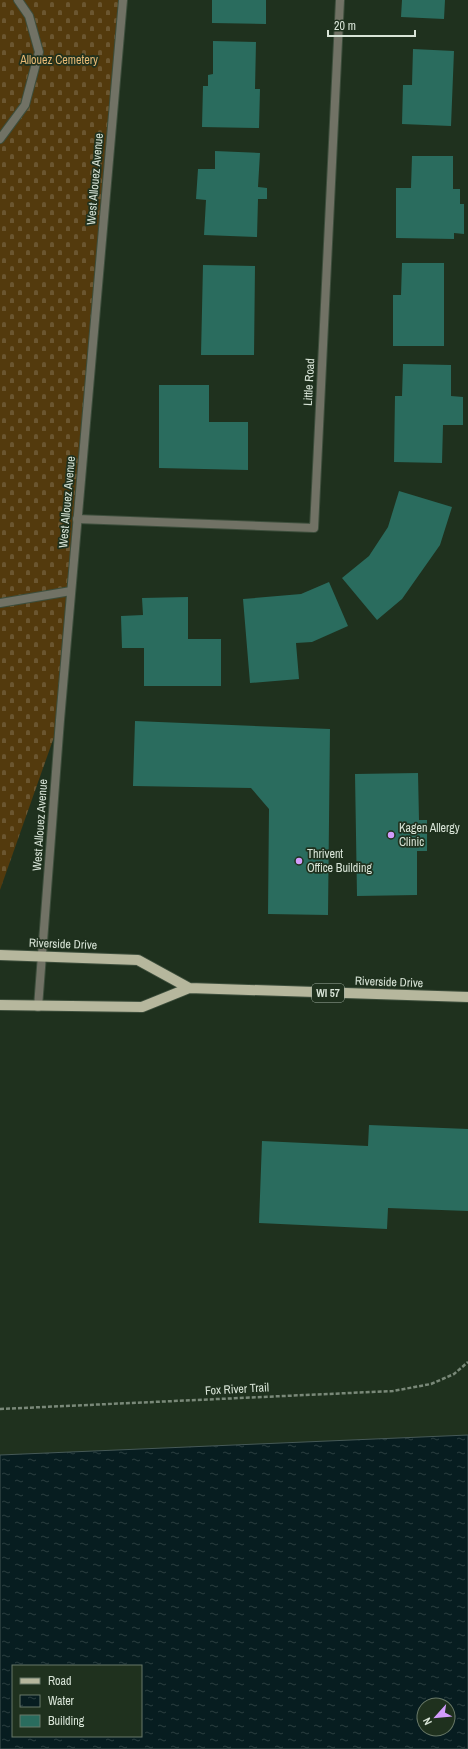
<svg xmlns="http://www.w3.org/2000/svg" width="468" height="1749" font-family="'Archivo Narrow',sans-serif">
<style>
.cemetery{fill:url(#cemetery-stones)}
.water{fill:url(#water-ripples);stroke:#465957;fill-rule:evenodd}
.building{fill:#2a6c5e}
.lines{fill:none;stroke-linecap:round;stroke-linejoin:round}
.service-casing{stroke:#3d4e3c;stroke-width:10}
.minor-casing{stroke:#3d4e3c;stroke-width:10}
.tertiary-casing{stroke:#3d4e3c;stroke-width:10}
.primary-casing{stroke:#3d4e3c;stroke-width:12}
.path{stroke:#798878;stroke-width:2.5;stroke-dasharray:4 2;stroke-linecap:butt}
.service{stroke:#717265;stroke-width:8}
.minor{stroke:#717265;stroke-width:8}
.tertiary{stroke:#717265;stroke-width:8}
.primary{stroke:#b6b79d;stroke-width:10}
.poi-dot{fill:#d39cfc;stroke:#1f311e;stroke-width:1.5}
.labels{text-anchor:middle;stroke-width:3.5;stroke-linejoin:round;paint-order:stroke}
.shield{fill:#1f311e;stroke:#a0aea0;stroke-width:1}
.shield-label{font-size:11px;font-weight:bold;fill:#d8e4d7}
.park-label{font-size:12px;fill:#e5b773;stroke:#1f311e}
.street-label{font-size:12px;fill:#d8e4d7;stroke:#1f311e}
.poi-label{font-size:12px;fill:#d8e4d7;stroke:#1f311e;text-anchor:start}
</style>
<defs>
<pattern id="cemetery-stones" width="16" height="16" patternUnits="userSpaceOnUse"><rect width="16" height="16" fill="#533a0d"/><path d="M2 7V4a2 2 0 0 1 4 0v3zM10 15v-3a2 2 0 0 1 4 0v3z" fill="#6b5630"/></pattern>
<pattern id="water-ripples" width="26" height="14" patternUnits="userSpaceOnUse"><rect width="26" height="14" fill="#071d20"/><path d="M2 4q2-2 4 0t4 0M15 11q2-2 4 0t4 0" fill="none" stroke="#2a3e40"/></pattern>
</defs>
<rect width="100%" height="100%" fill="#1f311e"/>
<path class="cemetery" d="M0 0H123L60 720 0 890Z"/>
<path class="water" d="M468 1435V1749H0V1455ZM13 1666H141V1736H13ZM424 1705H448V1729H424Z"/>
<path class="building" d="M212 0H266V24L212 23Z
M402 0H445L444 19 401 17Z
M213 41 256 42 255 89H260L259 128 202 127 203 86H208V75L213 74Z
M413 49 454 51 451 126 402 124 403 85H412Z
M215 151 260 153 258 187 267 188V199H258L257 237 204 235 206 200 196 199 198 169H215Z
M412 156H453V189H460V204H464V234L454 233V239L396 238V188H411Z
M402 263H444V346H393V295H401Z
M203 265 255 266 254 355H201Z
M403 364 451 365V396L463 397V425H443L442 463 394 462 395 396H402Z
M159 385H209V422H248V470L159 468Z
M399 491 452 507 440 545 402 599 377 620 342 578 369 556 388 527Z
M329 582 348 626 312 642 296 643 299 679 250 683 243 599 301 594Z
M188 597V639H221V686H144V648H122L121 616 143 615 142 598Z
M135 721 330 729 328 915 268 914 269 809 251 788 133 786Z
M418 773 419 820H427V851H417V895L357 896 355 774Z
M369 1125 468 1129V1211L388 1208 387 1229 259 1223 262 1141 368 1146Z"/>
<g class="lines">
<defs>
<path id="service" d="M0 139 25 105 39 52 29 16 18 0
M0 603 71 591"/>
<path id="minor" d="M77 519 314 528 340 0"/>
<path id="tertiary" d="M38 1007 60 720 123 0"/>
<path id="primary" d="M0 955 138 960 189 988
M0 1005 142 1007 189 988 468 997"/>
</defs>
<use href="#service" class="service-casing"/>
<use href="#minor" class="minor-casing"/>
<use href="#tertiary" class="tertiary-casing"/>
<use href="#primary" class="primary-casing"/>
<path class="path" d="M0 1409 393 1391 431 1384 454 1374 468 1362"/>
<use href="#service" class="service"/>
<use href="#minor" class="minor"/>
<use href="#tertiary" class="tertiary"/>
<use href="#primary" class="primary"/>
</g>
<g class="poi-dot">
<circle cx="391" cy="835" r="4"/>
<circle cx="299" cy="861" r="4"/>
</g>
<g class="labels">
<rect class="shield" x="312" y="984" width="32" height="18" rx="3"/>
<g class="shield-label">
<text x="328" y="997">WI 57</text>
</g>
<g class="park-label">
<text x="59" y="64">Allouez Cemetery</text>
</g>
<g class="street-label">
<text transform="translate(95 179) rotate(-85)" y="4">West Allouez Avenue</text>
<text transform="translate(309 382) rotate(-87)" y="4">Little Road</text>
<text transform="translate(67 502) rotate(-85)" y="4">West Allouez Avenue</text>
<text transform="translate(40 825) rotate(-86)" y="4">West Allouez Avenue</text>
<text transform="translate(63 944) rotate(2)" y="4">Riverside Drive</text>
<text transform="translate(389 982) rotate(2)" y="4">Riverside Drive</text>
<text transform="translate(237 1389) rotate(-3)" y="4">Fox River Trail</text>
</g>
<g class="poi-label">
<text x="399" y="832">Kagen Allergy<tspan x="399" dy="14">Clinic</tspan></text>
<text x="307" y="858">Thrivent<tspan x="307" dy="14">Office Building</tspan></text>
</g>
</g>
<rect x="12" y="1665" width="130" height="72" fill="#1f311e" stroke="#697968"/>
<rect x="20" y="1678" width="20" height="6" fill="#b6b79d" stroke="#697968"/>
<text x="48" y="1685" font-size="12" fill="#d8e4d7">Road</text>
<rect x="20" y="1695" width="20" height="12" fill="url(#water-ripples)" stroke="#697968"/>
<text x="48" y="1705" font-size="12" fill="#d8e4d7">Water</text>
<rect x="20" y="1715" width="20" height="12" fill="#2a6c5e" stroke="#697968"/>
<text x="48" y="1725" font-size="12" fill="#d8e4d7">Building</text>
<g transform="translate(436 1717) rotate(243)"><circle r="19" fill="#1f311e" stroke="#697968"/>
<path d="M0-3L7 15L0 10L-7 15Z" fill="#d39cfc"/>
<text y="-6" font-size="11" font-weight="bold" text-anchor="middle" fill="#d8e4d7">N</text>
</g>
<path d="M328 30v6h87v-6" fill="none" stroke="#d8e4d7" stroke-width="2"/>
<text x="334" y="30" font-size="12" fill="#d8e4d7" stroke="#1f311e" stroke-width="3" paint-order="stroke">20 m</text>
</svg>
